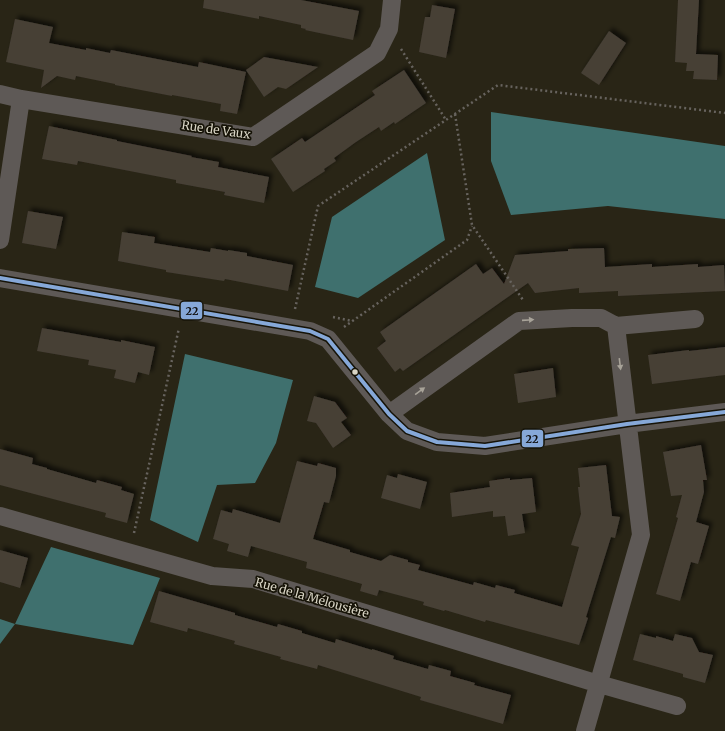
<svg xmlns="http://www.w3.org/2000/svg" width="725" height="731" font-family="Merriweather,serif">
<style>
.water{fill:#3f706e}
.building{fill:#463f36;filter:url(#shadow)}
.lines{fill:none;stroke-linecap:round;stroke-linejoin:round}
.path{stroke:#67635e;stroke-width:2.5;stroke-dasharray:2 3;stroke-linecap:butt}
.minor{stroke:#5e5956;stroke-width:18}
.bus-1-casing{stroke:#161307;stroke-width:7}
.bus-1{stroke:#86a8d8;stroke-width:4}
.oneway{fill:#a8a399}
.bus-dot{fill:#d9d5c5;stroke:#161307;stroke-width:1.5}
.labels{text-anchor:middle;stroke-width:3.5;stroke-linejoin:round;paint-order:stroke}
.street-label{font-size:12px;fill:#d9d5c5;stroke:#161307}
.line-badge{stroke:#161307;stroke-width:1.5}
.pale-badge-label{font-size:11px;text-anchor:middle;font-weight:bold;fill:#111}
</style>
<defs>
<filter id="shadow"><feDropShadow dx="3.5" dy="-3.5" stdDeviation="2" flood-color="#0009"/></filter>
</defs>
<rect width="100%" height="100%" fill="#292516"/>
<path class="water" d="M491 112 725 146V219L608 206 511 215 491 161Z
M427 153 445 240 358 298 315 287 332 217Z
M185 354 293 380 276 443 255 483 217 485 198 542 150 520Z
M51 547 160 578 133 645 15 624 0 644V619L15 624Z"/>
<path class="building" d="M204 0H301L359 11 353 40 305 30 306 29 301 28V25L259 16V19L203 8Z
M678 0H699L696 54 718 55 717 80 693 79 694 71H686L687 63 675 62Z
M432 5 455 9 446 58 419 52 425 17H430Z
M15 19 53 27 49 43 86 50V48L110 53 111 50 198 67 199 62 246 72 237 114 220 111 221 104 172 95V96L115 85V84L76 76 75 80 57 76 41 88 44 70 6 62Z
M609 31 626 43 599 85 581 73Z
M264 57 318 67 286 89 278 87 264 97 246 70Z
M404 70 426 103 395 124 394 122 381 131 379 127 356 142 334 158 336 161 324 169 325 171 293 192 271 159 302 138 305 142 375 95 372 91Z
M49 126 117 140V141L192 156 191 157 219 162 218 167 269 177 264 203 224 195 225 192 176 183V180L78 161 77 165 42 159Z
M28 211 63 217 56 249 22 243Z
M122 232 155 237 154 243 210 252 211 248 228 251V250L247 253V256L293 265 288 291 225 279 224 281 166 272V270L118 261Z
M604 248 605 267 652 264V267L698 264V267L724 265 725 291 618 296V291L579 293V288L535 293 528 283 403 371 400 368 395 372 377 348 386 341 380 332 476 264 483 274 492 268 504 284 515 255 568 251V249Z
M42 328 121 342V340L155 347 149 375 138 372 135 383 114 378 116 370 88 365 89 360 37 351Z
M725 347V375L652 384 648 355 689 350V351Z
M553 368 556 397 518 403 514 374Z
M314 396 335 402 347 418 341 422 351 435 333 448 316 423 307 421Z
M701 445 707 480H703L704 492 696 522 709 526 698 564 691 562 680 601 656 594 678 518 676 517 682 495 671 496 663 452Z
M0 449 33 458 32 464 47 468V469L96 483 97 480 122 487 121 490 134 494 127 523 105 517 106 513 0 485Z
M297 461 317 466 318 463 336 468V476L329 503 324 502 313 539 350 550V552L381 561 390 555 408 560V562L420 565 418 570 473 585 474 582 495 588 496 585 515 590 514 593 562 607 579 547 571 545 581 514 578 487H580L578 468 606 465 612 516 620 517 615 538 611 537 586 617 588 618 579 645 486 620 485 622 445 610 444 611 423 605 424 602 379 590 377 596 360 591 362 584 306 568 307 562 251 546 248 557 227 551 229 544 213 539 221 510 232 513 233 509 280 523Z
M398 474 427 482 420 509 381 498 387 475 397 478Z
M510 478V480L532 478 536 512 522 514 525 533 508 536 505 516 493 517V511L452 517 450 493 490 487 489 481Z
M0 550 28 558 20 588 0 582Z
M159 591 235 613V615L277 627 278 624 302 631V633L335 643 336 639 372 650V649L394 656 393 659 428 669 429 665 451 671 450 676 475 683 474 685 511 695 503 724 420 700 421 697 318 665 317 669 280 659 281 657 234 644 235 641 188 628 187 632 150 622Z
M640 634 656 638V636L673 641 675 634 692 638 699 652 713 655 705 683 683 677V674L633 660Z"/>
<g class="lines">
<path class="path" d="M401 49 446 120
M455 114 472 225 523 300
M295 309 318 206 498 85 725 113
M333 317 352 321
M344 327 467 240 472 226
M134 533 179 328"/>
<path class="minor" d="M0 94 21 99 253 137 377 53 389 29 392 0
M0 240 21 99
M0 278 310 331 328 339 389 414 407 431 437 442 485 446 627 424 725 412
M389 414 519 321 572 318H601L616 326 695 319
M0 516 212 576 253 579 599 684 677 706
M585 731 641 535 616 326"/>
<defs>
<path id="bus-1" d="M0 278 310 331 328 339 389 414 407 431 437 442 485 446 627 424 725 412"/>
</defs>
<use href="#bus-1" class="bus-1-casing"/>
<use href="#bus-1" class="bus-1"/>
</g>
<defs><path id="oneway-solid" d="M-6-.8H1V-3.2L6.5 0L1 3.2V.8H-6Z"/></defs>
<g class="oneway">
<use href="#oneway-solid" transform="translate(528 320) rotate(-4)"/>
<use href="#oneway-solid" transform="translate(620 364) rotate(83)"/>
<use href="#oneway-solid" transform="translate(420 391) rotate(-36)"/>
</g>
<circle class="bus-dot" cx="355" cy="372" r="3.5"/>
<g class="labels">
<g class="street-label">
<text transform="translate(216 130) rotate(8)" y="4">Rue de Vaux</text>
<text transform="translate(312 598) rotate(16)" y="4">Rue de la Mélousière</text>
</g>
</g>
<g class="line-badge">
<rect x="180" y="301" width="23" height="19" rx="4" fill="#86a8d8"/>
<rect x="521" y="429" width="23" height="19" rx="4" fill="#86a8d8"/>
</g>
<g class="pale-badge-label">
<text x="192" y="315">22</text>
<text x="532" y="443">22</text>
</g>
</svg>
